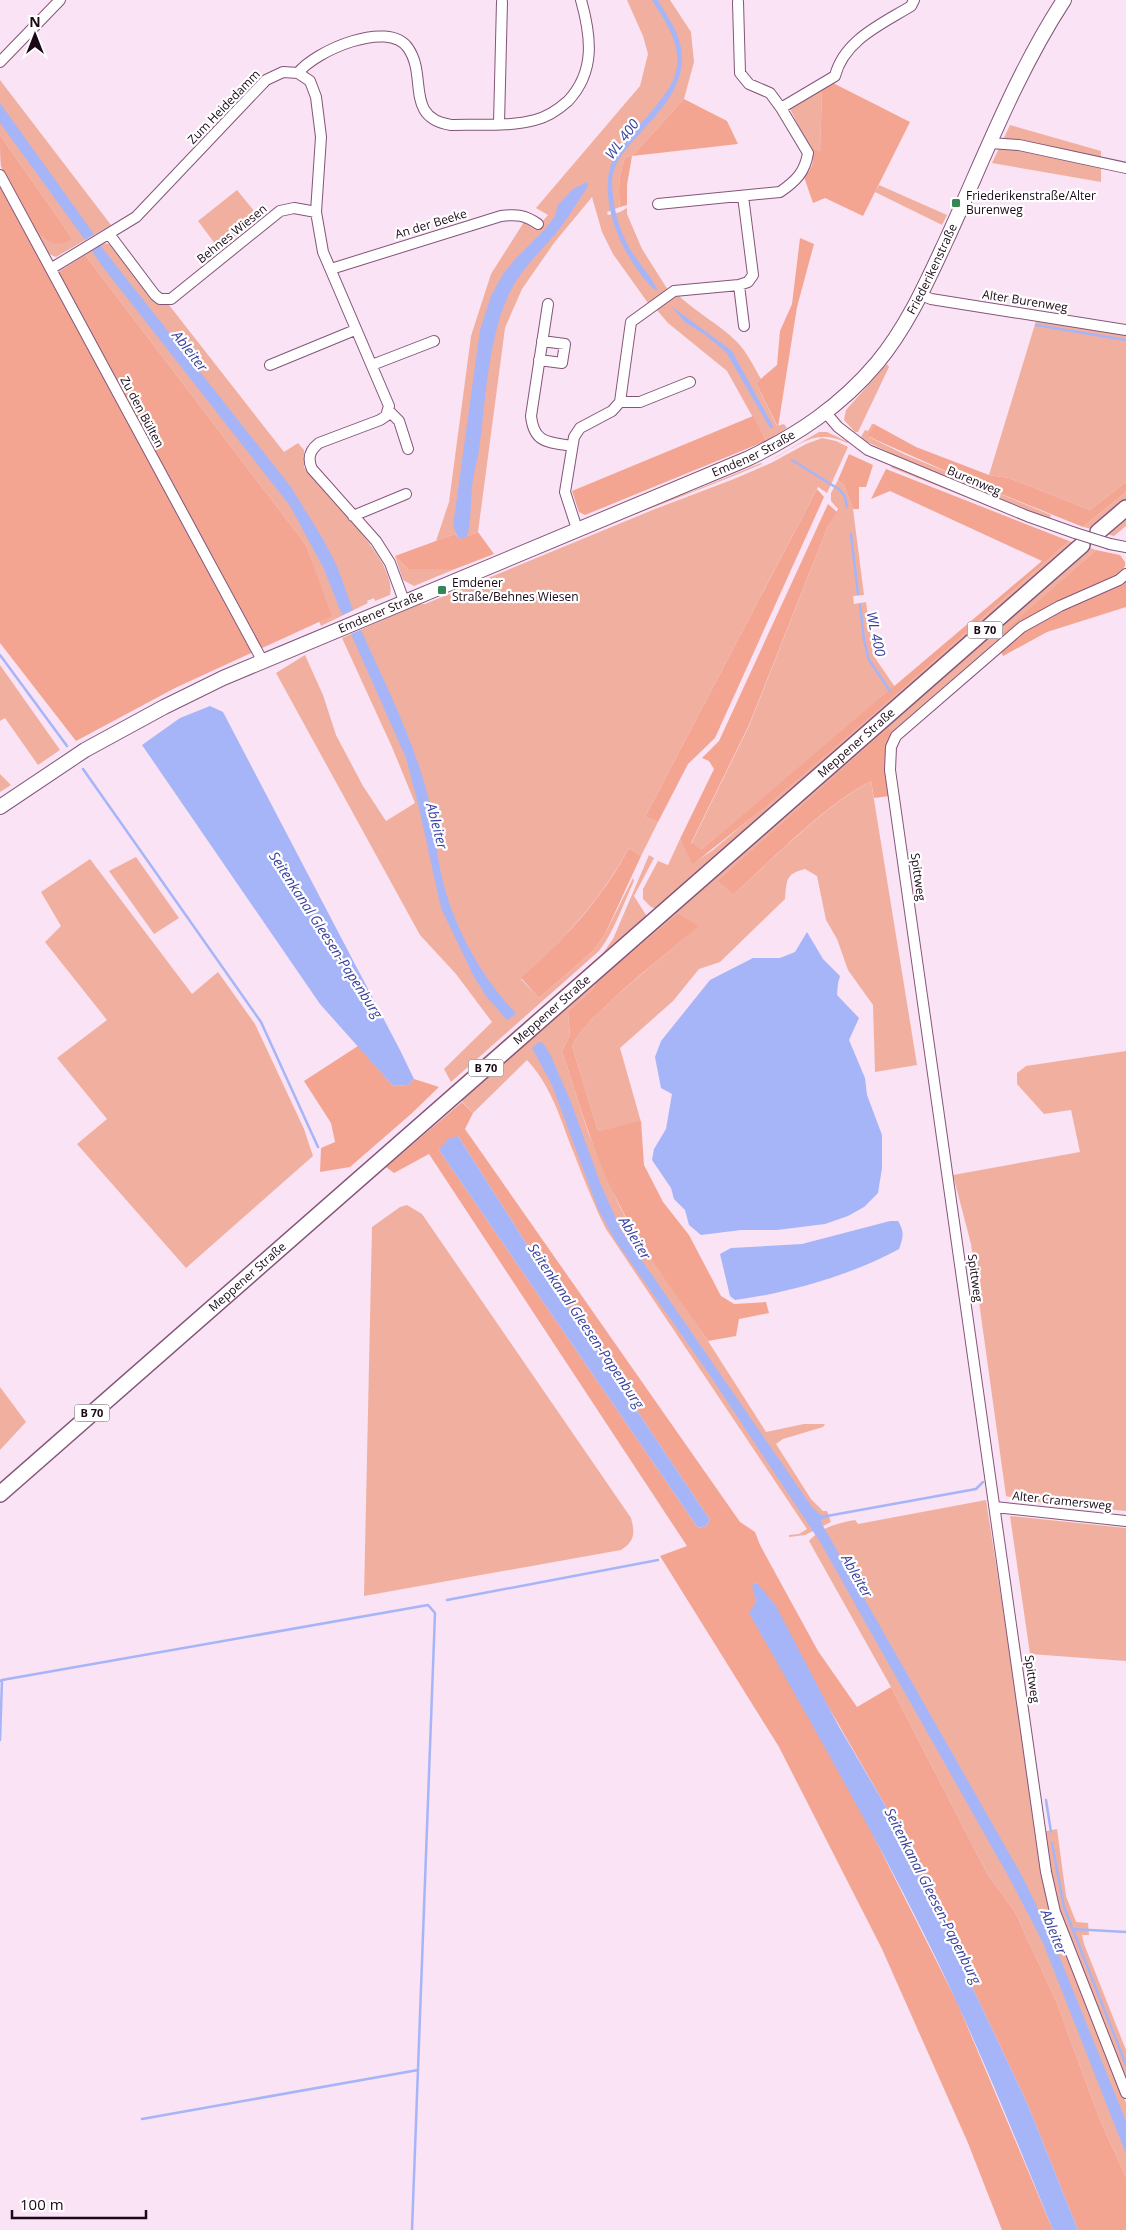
<svg xmlns="http://www.w3.org/2000/svg" width="1126" height="2230" font-family="'Open Sans',sans-serif">
<style>
.green{fill:#f1b09f}
.forest{fill:#f3a592;fill-rule:evenodd}
.water{fill:#a6b5f8}
.lines{fill:none;stroke-linecap:round;stroke-linejoin:round}
.stream{stroke:#a6b5f8;stroke-width:2.5}
.street-casing{stroke:#84557a;stroke-width:12}
.secondary-casing{stroke:#84557a;stroke-width:16}
.primary-casing{stroke:#84557a;stroke-width:18}
.street{stroke:#fff;stroke-width:10}
.secondary{stroke:#fff;stroke-width:14}
.primary{stroke:#fff;stroke-width:15}
.street-bridge-casing{stroke:#84557a;stroke-width:12;stroke-linecap:butt}
.street-bridge{stroke:#fff;stroke-width:10}
.poi-dot{fill:#368656;stroke:#fff;stroke-width:2}
.labels{text-anchor:middle;stroke-width:4.5;stroke-linejoin:round;paint-order:stroke}
.shield{fill:#fff;stroke:#5f535d;stroke-width:1}
.shield-label{font-size:11px;font-weight:bold;fill:#1b0918}
.street-label{font-size:12px;fill:#1b0918;stroke:#fff}
.poi-label{font-size:12px;fill:#1b0918;stroke:#fff;text-anchor:start}
.water-label{font-size:14px;font-style:italic;fill:#3941a0;stroke:#fff}
</style>
<rect width="100%" height="100%" fill="#f9e3f4"/>
<path class="green" d="M627 0H670L691 32 694 62 684 99 632 156 625 157C619 175 618 189 620 207L607 212 608 215 620 212 627 208V214L642 249 668 290 648 303 613 254 602 232 592 197 554 243 522 289 505 328 478 532 459 539 455 534 436 541 449 502 471 336 491 274 524 222 535 230 548 215 536 208 640 86 648 54 643 36Z
M0 80 111 225 56 257 47 253 29 220 72 238 0 135Z
M822 89 820 153 809 147 790 109Z
M1010 125 1101 151V182L992 163Z
M879 185 947 215 942 225 875 192Z
M237 190 259 217 219 249 198 221Z
M103 243 109 244 113 249 151 299 160 305H169L284 452 298 443 304 450V467C324 495 398 560 390 595L375 601 374 598 367 601 368 603 321 626 319 621 331 616 306 545 85 255Z
M679 296C697 313 719 324 737 342 747 352 754 367 761 379L756 383 777 426 784 424 787 428 766 441 727 371 668 323 656 309 673 297Z
M1036 321 1126 335V482L1090 510 1009 478 989 475Z
M887 364 889 367 858 432H855L844 420 846 410Z
M872 424H874L869 437 906 455 1051 515 1050 519 916 465 865 441 861 437 865 430 868 431Z
M819 432H827L848 442 847 443C814 427 798 447 769 461Z
M822 438 836 441 848 447 827 493 818 487 645 817 658 822 641 856 629 848C602 898 563 941 521 979L539 998 593 951 605 934 633 878 634 881C623 904 615 930 599 951L451 1082 444 1069 492 1022 456 974 420 935 276 673 305 655 323 695 336 735 363 786 386 821 415 803 392 747 342 638 419 604H425L655 509 734 479 771 463 806 444Z
M761 463 762 464C693 493 624 518 555 546L649 506 693 491Z
M894 466 1037 524 1036 525 890 467Z
M838 480 844 485 853 509 864 595 853 596 854 604 866 602 873 655 895 687 702 849 691 844 749 726 828 526 838 509 831 501V493Z
M1126 492V499L1092 529 1083 527Z
M1126 516V526L1114 536 1106 534Z
M1069 541 1075 543 658 909 651 907 643 899V889L658 861 668 865 680 839 692 864 713 850 882 707Z
M1090 548 1096 550 996 639 999 643 893 732 888 729 813 797 734 894C774 858 825 805 871 781L917 1065 875 1072 873 1005 848 970 837 939 826 920 817 876 805 869C785 874 787 880 785 899L720 962 699 969 673 1001 620 1048 641 1122 598 1131 572 1046C581 1028 596 1015 610 1002 638 976 669 952 698 926L678 913 598 980 592 990 568 1013 570 1035 562 1051 588 1132 618 1203 630 1226 708 1341 766 1432 804 1424H825L823 1427 783 1439 776 1444 811 1499 823 1511H827L831 1522 805 1535 789 1537V1535L799 1534 807 1529 606 1229C592 1201 581 1171 569 1141 559 1113 548 1082 527 1060L473 1113 459 1098 572 1003 597 977Z
M395 556 408 569H455L414 586 403 580Z
M0 665 60 750 38 765 5 718 0 721Z
M0 774 11 785 0 792Z
M649 855 654 858 634 896 646 915V919L450 1090 448 1089 603 953 613 939Z
M136 857 179 918 154 934 109 871Z
M90 859 192 994 218 972 255 1024 304 1129 313 1156 186 1268 77 1144 107 1119 57 1058 107 1020 45 942 61 926 41 892Z
M1126 1051V1511L1028 1501 1006 1496 971 1244 953 1175 1080 1152 1071 1110 1044 1114 1017 1084V1073L1026 1066Z
M407 1205 422 1214 631 1518C635 1533 635 1541 621 1550L364 1596 372 1227 400 1207Z
M0 1387 26 1422 0 1450Z
M986 1500 1047 1892 1054 1921 1126 2103V2177L1100 2120 1056 2001 1015 1912 988 1875 891 1687 809 1541C820 1528 838 1523 855 1520L858 1524Z
M1010 1516 1126 1528V1661L1030 1654Z
M1057 1829 1066 1896 1076 1922 1088 1923 1089 1935H1082L1084 1944 1126 2050V2086L1062 1924 1042 1832Z"/>
<path class="forest" d="M831 82 910 122 863 216 825 198 813 203 804 177C813 168 816 158 809 147L820 152 822 89Z
M684 99 727 121 738 144 632 156 627 185V205L620 207C618 189 619 175 625 157L632 156Z
M0 135 72 238C47 261 24 211 15 193 11 184 4 175 1 166 0 157 0 144 0 135Z
M0 179 52 276 85 255 306 545 332 616 175 688 76 741 0 643Z
M800 238 814 244 797 307 778 427 756 383 777 365 780 331 792 304Z
M753 416 766 441 585 515 579 512 572 491Z
M874 424 916 447 989 475 1009 478 1090 510 1126 482V492L1083 527 959 477 874 439 868 436Z
M849 454 873 465 866 487H859V509H853L844 485 838 480Z
M886 469 1069 541 882 707 765 807 692 865 680 839 714 769 709 761 702 758 719 741 828 504 837 512 828 526 749 725 691 843 702 849 1042 561 890 491 871 499Z
M817 489 824 497 715 738 688 764 658 822 645 817Z
M478 532 494 554 455 569H408L395 556 455 534 459 539Z
M1096 550 1120 555 1125 562V566L1120 573 999 643 995 639Z
M1126 579V607L1047 632 1003 656 1001 652 1005 647 1036 622Z
M888 728 893 732 890 796 874 798 871 781C824 805 774 858 734 894L718 881Z
M629 848 641 856 605 934 593 951 539 998 521 978C563 941 603 898 629 848Z
M678 913 699 926C669 952 638 975 610 1002 596 1015 581 1028 572 1046L598 1131 641 1121 644 1165 663 1202 689 1235 721 1296 734 1304 766 1302 769 1313 739 1319 736 1336 708 1341C679 1298 642 1250 619 1204 594 1156 579 1103 562 1051L570 1035 568 1012 592 990 598 980Z
M358 1046 393 1086 408 1085 414 1079 439 1087 411 1114 350 1167 320 1172 321 1148 335 1142 331 1123 304 1081Z
M462 1102 473 1113 465 1129 740 1522 755 1532 760 1545 818 1651 857 1707 891 1687 988 1875 1015 1912 1056 2001 1100 2120 1126 2177V2230H1078L1028 2105 892 1817 757 1583 753 1585 756 1602 957 2002 1053 2230H1002L968 2143 882 1949 779 1747 660 1556 687 1546 429 1154 394 1173 386 1167ZM458 1136 543 1270 710 1520 706 1526 698 1528 439 1150Z"/>
<path class="water" d="M652 0H658C665 13 675 26 679 40 692 83 658 113 633 141 623 152 613 165 612 181 612 203 618 228 629 247 637 262 651 275 658 291 647 287 631 260 625 250 610 222 599 180 617 152 628 135 644 121 656 106 666 93 675 82 677 66 680 41 664 20 652 0Z
M0 103 94 234 85 240 0 123Z
M587 182 588 186C580 198 572 212 563 224 547 246 524 265 511 290 488 335 486 400 479 450 478 460 474 470 473 480 470 499 472 518 467 537L459 539 453 526 480 330 491 296 503 274 517 257 544 230 555 216 558 205 573 189Z
M100 245 291 487 323 539 337 566 353 610 342 615 324 569 290 506 102 266 92 251Z
M670 305 732 351 774 428H770L726 352 704 334 686 323Z
M361 630C384 681 409 731 425 785 434 815 435 847 442 878 454 927 480 975 514 1011L516 1014 507 1020 486 996 473 975 441 908 418 804 406 758 351 634Z
M210 706 223 712 401 1052 414 1079 408 1085 393 1086 320 1004 142 745 180 718Z
M807 932 823 959 840 976 838 983 837 995 859 1018 849 1040 865 1078 867 1095 882 1135V1168L878 1193 864 1207 848 1216 825 1224 777 1230H741L701 1235 689 1225 685 1210 674 1199 671 1188 652 1160 654 1149 666 1129 672 1094 661 1088 655 1057 661 1041 710 980 753 958H780L795 952Z
M539 1042 543 1043 551 1056 571 1102 601 1185 621 1230 812 1507 821 1515H828L829 1517 821 1520 822 1524 1022 1876 1049 1931 1126 2121V2154L1043 1943 1012 1883 820 1542 711 1377 615 1240 598 1209 552 1085 532 1048Z
M458 1136 543 1270 710 1520 706 1526 698 1528 439 1150 448 1139Z
M890 1221H898C905 1232 903 1238 899 1249 852 1275 788 1293 735 1300L730 1296 720 1254 731 1248 802 1244Z
M757 1583 776 1606 838 1725 892 1817 1028 2105 1078 2230H1053C1012 2130 972 2029 923 1932 869 1823 808 1718 749 1613L756 1602 752 1585Z"/>
<g class="lines">
<path class="stream" d="M1036 325 1126 340
M792 460 840 490 845 497 847 507
M851 534 858 594
M860 605 864 640 869 660 890 691
M0 655 67 746
M83 769 261 1022 318 1147
M827 1516 976 1489 983 1482
M447 1600 658 1560
M2 1680 428 1605 435 1613 412 2230
M0 1681 2 1680 0 1740
M1046 1800 1051 1832
M1052 1843 1064 1907 1126 2065
M1072 1929 1126 1932
M142 2119 418 2070"/>
<defs>
<path id="street" d="M738 2 740 73 749 84 770 93 781 108 835 76C844 40 882 24 911 6L914 0
M0 62 60 0
M298 73 310 81 316 97 321 137 316 212 323 252 389 406 386 416 380 420 319 443C310 450 307 458 312 469L376 541 390 563 404 601
M499 123 502 2
M990 143 1019 145 1126 168
M0 175 262 660
M658 204 780 192C796 181 805 172 808 153L781 108
M109 234 155 295 160 299H171L280 211 294 208 316 212
M52 268 136 217 266 80 283 72 298 73C315 51 388 19 408 48 428 76 404 118 451 125 478 124 509 127 535 120 547 117 559 109 568 101 596 71 591 36 581 0
M331 269 501 216C517 214 525 215 538 224
M739 285 744 326
M921 295 931 299 1126 330
M548 304 531 416C534 444 549 442 572 446
M539 360 562 363 565 344 542 341
M270 365 355 330
M372 365 434 341
M620 402H640L690 382
M389 411 399 421 408 449
M826 413 838 427 868 450 1027 516 1075 533
M353 516 406 494
M577 529 565 492 574 437 580 428 612 411 620 402 631 322 674 291 739 285 748 282 753 275 743 196
M1110 544 1126 547
M1126 574 1119 580 1060 606 1022 627 896 736 891 747 890 770 1046 1872 1055 1912 1126 2093
M995 1507 1126 1521"/>
<g id="secondary">
<path id="s1" d="M0 807 85 750 164 707 223 678 747 459C797 435 841 406 877 363 907 327 926 284 946 241 983 161 1015 75 1064 0"/>
</g>
<g id="primary">
<path d="M1098 532 1126 508"/>
<path id="s2" d="M0 1494 1082 545"/>
</g>
</defs>
<use href="#street" class="street-casing"/>
<use href="#secondary" class="secondary-casing"/>
<use href="#primary" class="primary-casing"/>
<use href="#street" class="street"/>
<use href="#secondary" class="secondary"/>
<use href="#primary" class="primary"/>
<defs>
<path id="street-bridge" d="M1075 533 1110 544"/>
</defs>
<use href="#street-bridge" class="street-bridge-casing"/>
<use href="#street-bridge" class="street-bridge"/>
</g>
<g class="poi-dot">
<rect x="951" y="198" width="10" height="10" rx="2.5"/>
<rect x="437" y="585" width="10" height="10" rx="2.5"/>
</g>
<g class="labels">
<g class="shield">
<rect x="967.5" y="621.5" width="35" height="17" rx="4"/>
<rect x="468.5" y="1059.5" width="35" height="17" rx="4"/>
<rect x="74.5" y="1404.5" width="35" height="17" rx="4"/>
</g>
<g class="shield-label">
<text x="985" y="634">B 70</text>
<text x="486" y="1072">B 70</text>
<text x="92" y="1417">B 70</text>
</g>
<g class="street-label">
<text transform="translate(224 107) rotate(-46)" y="4">Zum Heidedamm</text>
<text transform="translate(431 224) rotate(-17)" y="4">An der Beeke</text>
<text transform="translate(232 234) rotate(-39)" y="4">Behnes Wiesen</text>
<text dy="4" stroke="none"><textPath href="#s1" startOffset="1098">Friederikenstraße</textPath></text>
<text transform="translate(1025 301) rotate(9)" y="4">Alter Burenweg</text>
<text transform="translate(142 412) rotate(62)" y="4">Zu den Bülten</text>
<text dy="4" stroke="none"><textPath href="#s1" startOffset="834">Emdener Straße</textPath></text>
<text transform="translate(974 481) rotate(23)" y="4">Burenweg</text>
<text dy="4" stroke="none"><textPath href="#s1" startOffset="429">Emdener Straße</textPath></text>
<text dy="4" stroke="none"><textPath href="#s2" startOffset="1139">Meppener Straße</textPath></text>
<text transform="translate(918 877) rotate(82)" y="4">Spittweg</text>
<text dy="4" stroke="none"><textPath href="#s2" startOffset="734">Meppener Straße</textPath></text>
<text dy="4" stroke="none"><textPath href="#s2" startOffset="329">Meppener Straße</textPath></text>
<text transform="translate(975 1278) rotate(82)" y="4">Spittweg</text>
<text transform="translate(1062 1501) rotate(6)" y="4">Alter Cramersweg</text>
<text transform="translate(1032 1679) rotate(82)" y="4">Spittweg</text>
</g>
<g class="poi-label">
<text x="966" y="200">Friederikenstraße/Alter<tspan x="966" dy="14">Burenweg</tspan></text>
<text x="452" y="587">Emdener<tspan x="452" dy="14">Straße/Behnes Wiesen</tspan></text>
</g>
<g class="water-label">
<text transform="translate(622 139) rotate(-53)" y="5">WL 400</text>
<text transform="translate(190 351) rotate(52)" y="5">Ableiter</text>
<text transform="translate(876 634) rotate(78)" y="5">WL 400</text>
<text transform="translate(437 826) rotate(75)" y="5">Ableiter</text>
<text transform="translate(326 935) rotate(57)" y="5">Seitenkanal Gleesen-Papenburg</text>
<text transform="translate(635 1238) rotate(59)" y="5">Ableiter</text>
<text transform="translate(586 1326) rotate(56)" y="5">Seitenkanal Gleesen-Papenburg</text>
<text transform="translate(857 1576) rotate(60)" y="5">Ableiter</text>
<text transform="translate(933 1896) rotate(63)" y="5">Seitenkanal Gleesen-Papenburg</text>
<text transform="translate(1054 1932) rotate(68)" y="5">Ableiter</text>
</g>
</g>
<g transform="translate(35 35)" stroke="#ffffff" stroke-width="4" paint-order="stroke">
<path d="M0-4L9 19L0 12L-9 19Z" fill="#1b0918"/>
<text y="-8" font-size="14" font-weight="bold" text-anchor="middle" fill="#1b0918">N</text>
</g>
<path d="M12 2210v8h134v-8" fill="none" stroke="#1b0918" stroke-width="2.5"/>
<text x="20" y="2210" font-size="15" fill="#1b0918" stroke="#ffffff" stroke-width="4" paint-order="stroke">100 m</text>
</svg>
